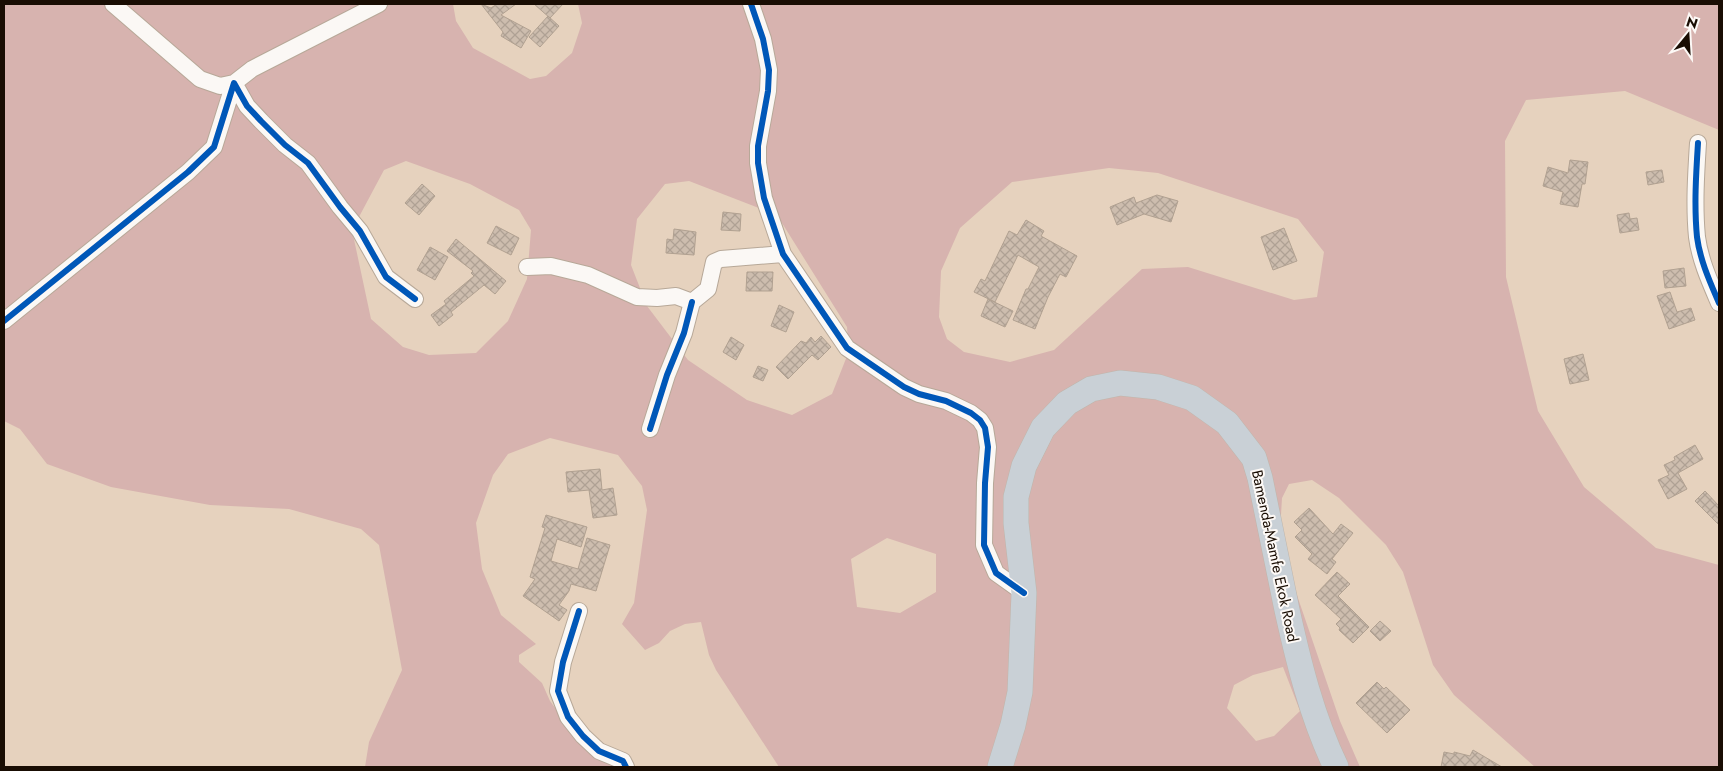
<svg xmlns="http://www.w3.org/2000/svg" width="1723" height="771" font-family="Jost,sans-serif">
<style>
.grass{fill:#d7b3af;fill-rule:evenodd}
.building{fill:url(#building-cross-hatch);stroke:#b1a191}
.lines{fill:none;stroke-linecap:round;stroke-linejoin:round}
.minor-casing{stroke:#b7a898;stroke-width:18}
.highway-casing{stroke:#bfb6ac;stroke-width:26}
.minor{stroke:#fbf8f5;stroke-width:16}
.highway{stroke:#c9d0d6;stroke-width:25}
.cycleway-casing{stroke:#fdf9f6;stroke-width:9}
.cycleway{stroke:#0057b8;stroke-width:6}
.labels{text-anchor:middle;stroke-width:4;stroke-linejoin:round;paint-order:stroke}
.street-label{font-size:15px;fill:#190d03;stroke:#fdf9f6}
</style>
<defs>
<pattern id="building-cross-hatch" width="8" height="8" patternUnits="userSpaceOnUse" patternTransform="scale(1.25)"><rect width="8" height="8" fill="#cdbdae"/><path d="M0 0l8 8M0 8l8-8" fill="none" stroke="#afa194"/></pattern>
</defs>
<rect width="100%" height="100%" fill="#e6d2be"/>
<path class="grass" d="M4 4H453L456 21 473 48 530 79 546 76 572 53 582 23 578 4H1719V130L1625 91 1526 100 1505 141 1506 277 1538 411 1584 487 1656 548 1719 565V767H1535L1454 695 1433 665 1403 572 1386 545 1339 498 1312 480 1289 484 1282 498 1280 532 1287 566 1340 721 1360 767H779L716 670 709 655 701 622 685 624 670 631 659 643 645 650 622 624 634 603 647 510 642 486 618 455 550 438 508 454 493 475 476 523 482 569 501 615 536 644 519 655V662L542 683 550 701 564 720 620 767H365L369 742 402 670 379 545 361 529 289 509 210 505 111 487 47 464 20 429 4 421ZM406 161 470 184 519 210 531 230 527 279 508 321 476 353 429 355 403 347 371 319 352 230 384 170ZM1109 168 1158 173 1298 219 1324 252 1317 297 1294 300 1188 267 1142 269 1054 350 1010 362 964 352 947 339 939 317 941 271 960 228 1012 182ZM689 181 777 215 847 327 849 351 832 394 792 415 747 400 688 360 647 306 631 265 637 219 665 184ZM887 538 936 554V592L900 613 857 607 851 559ZM1283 667 1300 711 1274 736 1256 741 1227 708 1234 685 1253 675Z"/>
<path class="building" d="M481 4 491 8 497 4H516L501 15 531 31 521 48 501 36 503 32Z
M534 4H563L550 18Z
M548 16 559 26 540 47 529 37Z
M1570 160 1588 162 1585 184H1582L1578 207 1560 204 1563 192 1543 186 1548 167 1568 173Z
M1662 170 1664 182 1648 185 1646 172Z
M422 184 435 196 419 215 405 203Z
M1157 195 1178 201 1171 222 1144 214 1117 225 1110 207 1134 197 1136 203Z
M723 212 741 214 740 231 721 230Z
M1629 213 1630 219 1637 218 1639 230 1620 233 1617 215Z
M1026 220 1044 231 1041 236 1077 256 1066 277 1060 274 1048 297 1035 329 1013 320 1026 289H1028L1039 267 1018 255 995 302 974 292 981 279 985 281 1009 231 1017 235Z
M496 226 519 238 511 255 487 243Z
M1284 228 1297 261 1273 270 1261 237Z
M674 229 696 232 694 255 666 253 667 239 673 240Z
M456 239 506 281 495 294 484 285 451 312 453 315 439 326 431 315 446 304 444 301 474 276 471 273 473 271 447 251Z
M430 247 448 257 435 280 417 270Z
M1684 268 1686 286 1665 288 1663 271Z
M747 272H773L772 291H746Z
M1670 292 1677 312 1691 308 1695 320 1669 329 1657 296Z
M988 299 1013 311 1005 327 981 316Z
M779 305 794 312 786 332 771 326Z
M821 336 831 347 818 360 812 355 788 379 776 367 801 341 806 343 811 337 815 342Z
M731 337 744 345 736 360 723 352Z
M1583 354 1589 380 1570 384 1564 359Z
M758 366 768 370 763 381 753 377Z
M1695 445 1703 459 1678 473 1687 489 1668 499 1658 480 1669 475 1664 465 1675 460 1674 457Z
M600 469 602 490 613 488 617 515 593 518 589 490 568 492 566 472Z
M1705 491 1719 506V525L1695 501Z
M1309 508 1333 534 1341 524 1353 533 1332 559 1336 562 1327 574 1308 559 1312 554 1295 537 1302 530 1294 522Z
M546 515 587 527 581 547 557 539 551 561 578 569 587 538 610 545 596 591 571 584 569 591 559 605 567 610 559 621 523 596 535 579 530 577 545 528 542 527Z
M1337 572 1350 584 1338 596 1369 627 1353 643 1339 630 1340 628 1336 624 1341 619 1315 595Z
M1380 621 1391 631 1380 641 1370 631Z
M1377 682 1384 689 1386 687 1410 710 1387 733 1356 703Z
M1473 750 1502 767H1441L1444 752 1454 754V752L1470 756Z"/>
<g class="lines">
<defs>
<path id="minor" d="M113 4 200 79 220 86 234 83 252 69 379 4
M751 4 763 39 769 70 768 91 758 146V163L764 198 783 254 847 348 904 387 919 394 946 401 971 413 980 420 985 428 988 447 985 483 984 545 996 573 1024 593
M1698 143C1696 174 1694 206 1697 237 1700 260 1710 282 1719 303
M527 267 551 266 588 275 637 297 657 298 676 296 692 302 708 289 714 262 721 259 783 254
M4 321 188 172 214 147 234 83 247 106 261 121 285 145 308 163 340 207 360 231 386 277 415 299
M650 429 667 375 684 333 692 302
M579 611 563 662 558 691 568 717 583 736 599 751 623 761 626 767"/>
<path id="highway" d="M1000 767 1013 725 1020 692 1024 593 1016 523V497L1024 466 1043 428 1067 403 1091 389 1120 383 1158 387 1192 398 1227 423 1254 458 1260 478C1269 522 1278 566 1287 610 1299 664 1312 717 1336 767"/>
</defs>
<use href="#minor" class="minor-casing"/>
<use href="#highway" class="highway-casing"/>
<use href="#minor" class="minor"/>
<use href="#highway" class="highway"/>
<defs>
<path id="cycleway" d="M751 4 763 39 769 70 768 91 758 146V163L764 198 783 254 847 348 904 387 919 394 946 401 971 413 980 420 985 428 988 447 985 483 984 545 996 573 1024 593
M1698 143C1696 174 1694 206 1697 237 1700 260 1710 282 1719 303
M4 321 188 172 214 147 234 83 247 106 261 121 285 145 308 163 340 207 360 231 386 277 415 299
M650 429 667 375 684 333 692 302
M579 611 563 662 558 691 568 717 583 736 599 751 623 761 626 767"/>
</defs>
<use href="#cycleway" class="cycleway-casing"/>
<use href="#cycleway" class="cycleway"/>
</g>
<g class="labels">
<g class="street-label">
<text transform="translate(1275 556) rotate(78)" y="5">Bamenda-Mamfe Ekok Road</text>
</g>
</g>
<rect width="1723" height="771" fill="none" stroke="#190d03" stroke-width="10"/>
<g transform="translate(1688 35) rotate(18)" stroke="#fdf9f6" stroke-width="4" paint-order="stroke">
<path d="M0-4L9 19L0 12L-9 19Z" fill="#190d03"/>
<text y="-8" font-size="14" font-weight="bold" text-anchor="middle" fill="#190d03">N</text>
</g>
</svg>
